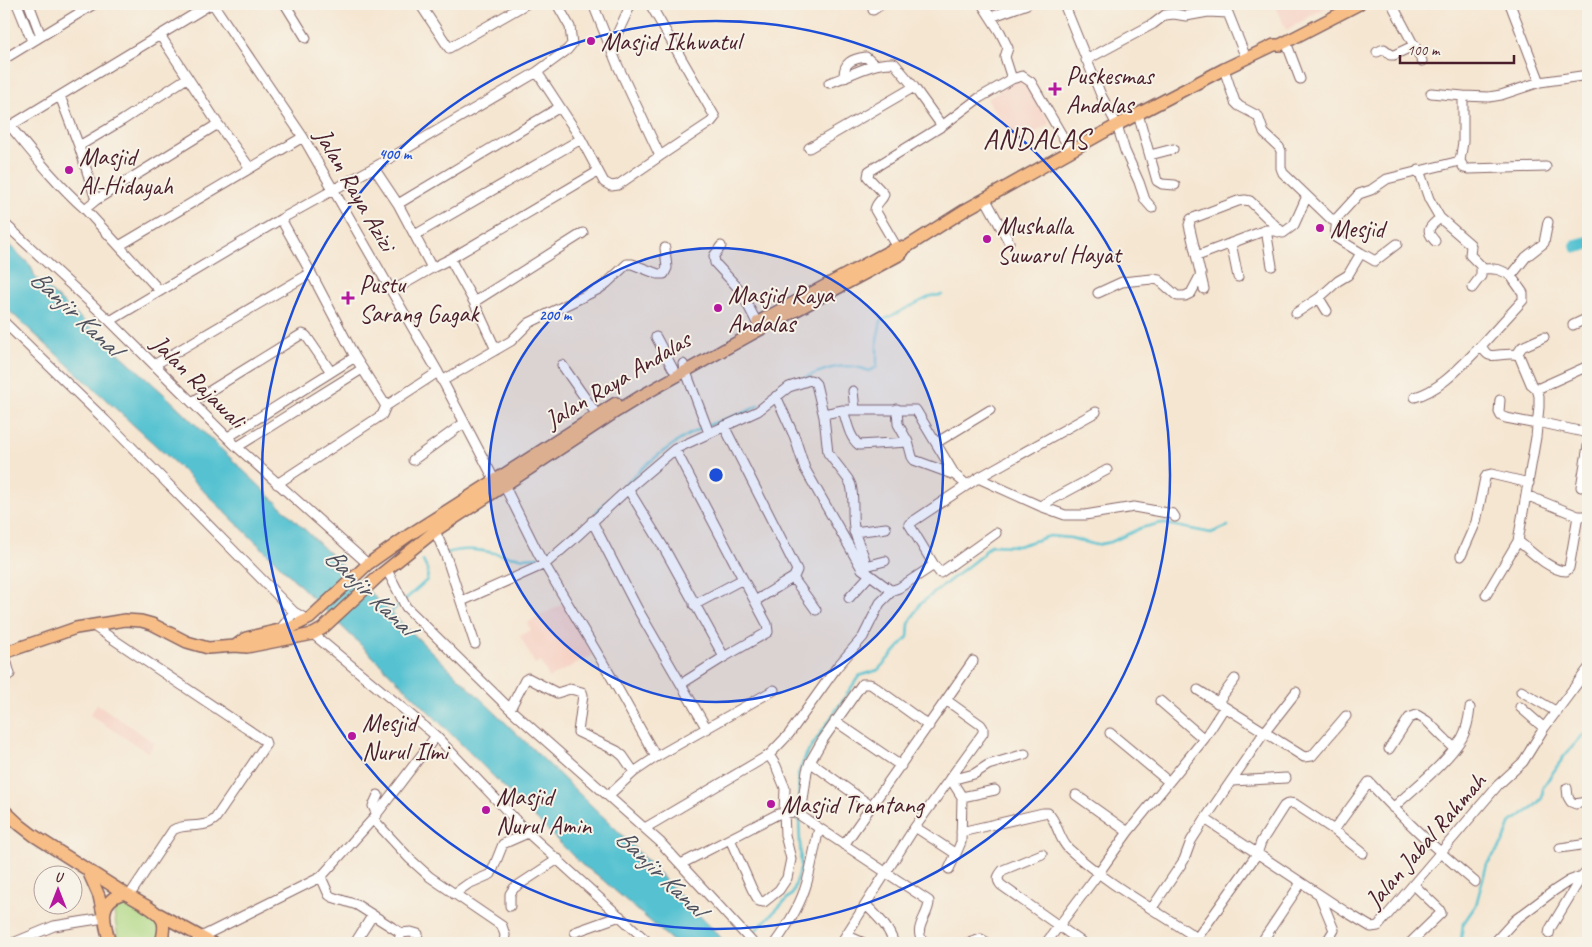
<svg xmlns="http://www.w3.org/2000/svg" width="1592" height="947" font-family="Caveat,sans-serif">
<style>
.built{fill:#f6d2c4}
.green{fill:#afd883;stroke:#7c7c57}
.water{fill:#57c2d1;stroke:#50707e}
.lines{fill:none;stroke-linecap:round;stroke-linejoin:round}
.stream{stroke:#57c2d1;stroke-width:2.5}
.river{stroke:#57c2d1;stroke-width:14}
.minor-casing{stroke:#866565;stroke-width:11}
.major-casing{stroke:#866565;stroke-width:14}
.minor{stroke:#fff;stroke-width:9}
.major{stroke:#f7be88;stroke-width:11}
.ring{fill:none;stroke:#1d4ed8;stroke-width:2.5}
.poi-dot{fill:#b5179e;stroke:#f7f3e8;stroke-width:2}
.labels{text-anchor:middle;stroke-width:4;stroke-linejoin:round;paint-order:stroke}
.poi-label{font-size:25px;fill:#4a1f2b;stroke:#f7f3e8;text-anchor:start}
.street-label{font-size:25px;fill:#4a1f2b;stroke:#f7f3e8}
.water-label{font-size:26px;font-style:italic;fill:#4e505d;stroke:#f7f3e8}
.quarter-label{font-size:28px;letter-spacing:1px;fill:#4a1f2b;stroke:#f7f3e8}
.centre{fill:#1d4ed8;stroke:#f7f3e8;stroke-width:2.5}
.ring-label{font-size:15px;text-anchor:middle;font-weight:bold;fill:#1d4ed8;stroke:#f7f3e8;stroke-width:4;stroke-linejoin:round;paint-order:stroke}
</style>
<rect width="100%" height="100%" fill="#f7f3e8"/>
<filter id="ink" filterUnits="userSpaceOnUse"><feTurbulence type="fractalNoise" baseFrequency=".02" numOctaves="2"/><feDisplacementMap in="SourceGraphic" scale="10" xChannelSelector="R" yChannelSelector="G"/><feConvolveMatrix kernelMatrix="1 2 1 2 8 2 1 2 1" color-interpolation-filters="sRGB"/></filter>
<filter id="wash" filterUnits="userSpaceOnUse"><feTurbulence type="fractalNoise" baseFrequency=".0096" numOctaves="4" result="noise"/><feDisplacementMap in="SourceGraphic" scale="20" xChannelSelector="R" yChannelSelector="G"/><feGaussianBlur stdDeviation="1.12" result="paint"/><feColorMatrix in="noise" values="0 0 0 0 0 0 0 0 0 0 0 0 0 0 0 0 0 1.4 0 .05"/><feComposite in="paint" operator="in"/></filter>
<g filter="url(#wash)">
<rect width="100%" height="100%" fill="#f5e6d1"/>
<path class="built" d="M1273 4H1326L1327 7 1286 30 1276 6Z
M1022 77 1030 88 1050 123 1016 145 987 99Z
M564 603 593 655 549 678 541 661 535 664 520 636 531 630 527 623Z
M97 704 155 743 148 753 90 715Z"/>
<path class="green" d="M118 903C131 909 154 918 161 931L157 941 154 943H119L113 907Z"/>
<path class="water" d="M4 240 31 266 35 277 165 395 619 832 726 943H675L596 874 582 865 413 696 177 465 4 306Z"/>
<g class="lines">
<path class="stream" d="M806 377C828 368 847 361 869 371L877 367V340L881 321 931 296 942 295
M709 425 746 412 759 405
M597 512C631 478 660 448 703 427
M447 553C478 542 508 562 538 557
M543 555 564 542
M389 614 427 580 428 571 423 561
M799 803 798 774 806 755 859 676 878 670 908 637 909 624 920 604 982 555 990 545 1018 546 1050 536 1071 538 1096 545 1111 542 1141 528 1161 523 1211 533 1228 526
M743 943 793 893 801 866 799 819
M1458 943 1461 940 1463 924 1476 905 1487 864 1504 841 1511 822 1533 808 1542 798 1543 787 1565 755 1583 735H1588"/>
<path class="river" d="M1577 246 1588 243"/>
</g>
</g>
<g filter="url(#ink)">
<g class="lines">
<defs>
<path id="minor" d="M17 4 32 41
M29 4 41 36
M213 4 303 137 438 372 495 481
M285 4 306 38
M420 4 449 48 526 4
M650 4 715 117 711 122 660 156
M982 4 1000 32 1008 48 1005 57 1012 79
M1064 4 1101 95 1117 125 1125 151 1139 182 1145 200 1152 208
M1392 4 1422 61
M1510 4 1540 82
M873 10 882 4
M991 17 1027 4
M160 35 211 4
M1286 42 1300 79
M611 47 631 4
M1377 52 1384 49 1388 52 1390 55H1394L1415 45
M4 59 94 4
M1086 60 1153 24 1165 15 1174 14 1186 16 1208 12 1228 13 1246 58
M1224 69 1235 102 1239 106 1258 116 1264 133 1279 147 1281 151V168L1283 173 1332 220 1337 218 1359 194 1371 190 1387 179 1460 161 1463 142V96L1489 97 1501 95 1540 82 1588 75
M537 72 567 50 572 44 570 27 557 4
M844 78C843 62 852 59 866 57L875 65
M829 83C850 76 871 62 894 63L914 87 942 126
M1431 93 1463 96
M60 96 79 146 96 200
M1138 114 1157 181 1162 184 1175 185
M79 146 123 120 187 78
M809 148 914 87
M1150 155 1173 149
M1460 161 1464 168 1468 169 1546 167
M374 168 398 204 432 268 392 291
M1419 170 1429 199 1440 218 1470 244 1471 246 1470 255 1481 266V276L1472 288
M985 198 1009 242
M398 204 560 107
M85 209C57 184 34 155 10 126L160 35 218 124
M4 223 110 321 237 447 368 564
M1266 230 1272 266
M415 235 581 139
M1435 241C1424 229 1430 227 1440 218
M1231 243 1238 277
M119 246 85 209 96 200 218 124 250 168
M721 246 714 256 715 263 740 290 757 323
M899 251 875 210C876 202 883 200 884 194L868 177 869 171 942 126 979 98 1012 79 1022 76 1031 82 1071 151
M1361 253 1375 261 1397 244
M1197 256 1266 230H1270L1283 233 1294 225 1307 196
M450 259 474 302
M432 268 450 259 597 172
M1482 269C1494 268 1501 269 1511 276
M1204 289 1189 225 1191 219 1238 201 1245 200 1250 201 1283 233
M160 291 119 246 303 137
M1098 293 1122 282 1152 279 1159 280 1177 296H1185L1191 293 1201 274
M1319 298 1327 311
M1296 313 1319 298 1338 281 1348 275 1361 253 1335 237 1337 218
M110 321 281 219
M4 322 105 420 294 612 306 619
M1573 325 1588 318
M656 337 673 369
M496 350 474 302 583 233
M1518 355C1509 352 1495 357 1489 355 1486 354 1483 349 1481 346L1523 300V293L1511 276 1526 257 1544 243 1548 222
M683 364 709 433
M154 365 311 273
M562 365 597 415
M442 381 511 341 529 323 599 289 607 283 627 264H632L658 274H664L667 268 665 248
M1537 389 1531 384 1518 353 1522 347 1544 337
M853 391 855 410
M776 396 795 438 805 469 862 569 889 589 893 590 899 588 934 565 909 524 978 478 1096 412
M1415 397C1441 390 1462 365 1481 346
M1500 400 1499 412 1501 416 1506 418 1537 424
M192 402 302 334 305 335 307 337 331 372
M386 406 355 357 311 273 281 219 380 164 537 72 581 139 604 182 611 186 618 185 660 156 617 64 593 4
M897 409 898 424 908 442 912 457 914 460 955 475
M843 410C847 422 849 437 859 445L908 442
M824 414 843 410H916L955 475 967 485
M1538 422 1588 433
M724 426 797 570 794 577 755 601
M228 437 355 357
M936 443 990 410
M237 447 362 369
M675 449 743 579 694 605
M413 460 464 423
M978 478 1040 506 1065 515H1085L1134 507 1173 514 1175 517
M277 484 382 415 386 406 438 372
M504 485 539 555 609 673 656 757
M1581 487 1588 446
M628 489 664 548 724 657
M1526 495 1578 516H1588
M1040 506 1107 470
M592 521 637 608 707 729
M435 531 446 556 475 644
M854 532 886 528
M1518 541C1530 551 1551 571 1566 571L1569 568 1578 516
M1461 556 1476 522 1485 478 1487 475 1491 474 1529 483
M934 565 940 573 996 533
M866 566 885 561
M387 570 406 607 510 709 660 842 753 943
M793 578 816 610
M1486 595 1518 541 1536 437 1539 407V396L1537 389 1588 366
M849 598 870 575
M462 601 545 564 575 538 628 489 675 449 758 411 789 387 810 380 813 381 816 384 824 417 828 453 848 479 851 485C855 501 851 518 855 533 858 546 867 557 866 571
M92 625 265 741 266 744 215 819C203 830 185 822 173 830L129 896
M279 631 294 612
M313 634 436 736 528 833 649 943
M4 678 10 674 4 653
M681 684 724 657 768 632 767 624 743 579
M1198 690 1304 757 1312 756 1346 716
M1521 691 1557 712
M946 700 973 661
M1217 703 1235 679
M1520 707 1544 728
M510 709 525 680 528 678 557 693 570 689 582 692 583 695 578 732 617 751 623 756 634 772
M835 721 901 766
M1110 733 1169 782
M1204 739 1224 708
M1389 749 1409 718 1417 715 1427 721 1454 748
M810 762 871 806
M951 780 974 774 988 765 1025 754
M1232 781 1286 778
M1567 788 1568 797 1571 802 1576 804 1588 801
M1076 795 1128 832
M608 796 634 772 656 757 774 690
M962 797 995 790
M1393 808C1416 786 1445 765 1462 738 1467 729 1469 718 1470 708
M377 815 373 806 378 795
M801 815 807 771 810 762 822 741 862 684H869L872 685 929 726
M373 819 410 859 430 877 502 926 505 935 504 943
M1205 819 1264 733 1296 692
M915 827 956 854 961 842 962 797 950 778
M645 828 769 755 789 734 837 667 863 637 880 603 893 590
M1334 830 1363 853
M961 832 1043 813H1048C1058 822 1058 839 1069 849 1107 884 1154 909 1197 938L1193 943
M730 839 752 889 759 901 764 902 779 890 787 878 791 859 785 835 784 812 785 788 776 766 769 755
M1560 848 1588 844
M1042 854 1003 870C998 876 996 879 1001 885L1083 943
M681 864 778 814 795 812 929 901C930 915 911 928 924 943
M949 869 956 854
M321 877 329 895 332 897 357 905 401 933 411 932 418 934
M454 894 468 884 491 874 503 844 528 833
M1320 896 1334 930 1326 943
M866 905C877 916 888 926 893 941
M510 906V894L514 888 558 859
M1152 908 1184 860 1191 841 1205 819 1346 912 1371 927 1378 926 1498 785 1523 762 1544 728 1588 669
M575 932 620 916
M1549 934 1550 929 1582 876
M846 935 864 943
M1197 938 1257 854 1261 842 1284 806 1289 803 1295 804 1334 830 1369 782C1402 818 1438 851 1475 882
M13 943 54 926 104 918
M196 943 201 937 321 877 373 819 436 736
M355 943 372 916
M398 943 401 933
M775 943C788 925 801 904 807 882 812 864 815 846 819 828
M841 943 915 827 983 733V728L981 725 946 700 844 845
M969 943 981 939 988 943
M1046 943 1098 874 1128 832 1204 739 1160 701
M1261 943 1301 883
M1410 943 1441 913 1439 909 1414 885
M1494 943 1515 920 1555 890 1569 881 1582 876 1588 869"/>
<path id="major" d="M758 322 897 247 905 248
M235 646 246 638 292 627 310 618 368 564 409 535 616 403
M4 653 76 628 125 620 141 621 152 624 187 642 208 648 235 646 247 647 313 634 322 629 380 575 435 531 617 411 643 395 752 334 901 254 905 248 965 210 1117 125 1224 69 1274 45H1280L1359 4
M4 810 20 825 33 835 124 893
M88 871 99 896 103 914
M159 914 212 943
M110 943C104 922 97 901 124 893 131 897 138 901 145 905 164 917 167 921 161 943"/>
</defs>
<use href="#minor" class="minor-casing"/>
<use href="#major" class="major-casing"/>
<use href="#minor" class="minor"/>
<use href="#major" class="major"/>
</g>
</g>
<circle cx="716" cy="475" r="227" fill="#1d4ed8" fill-opacity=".12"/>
<g class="ring">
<circle cx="716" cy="475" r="227"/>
<circle cx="716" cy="475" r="454"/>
</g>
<g class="poi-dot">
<circle cx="591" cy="41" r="5"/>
<path d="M1052.5 81.5h5v5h5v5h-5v5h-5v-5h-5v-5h5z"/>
<circle cx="69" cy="170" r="5"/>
<circle cx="1320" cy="228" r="5"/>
<circle cx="987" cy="239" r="5"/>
<path d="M345.5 290.5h5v5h5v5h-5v5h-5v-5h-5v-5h5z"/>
<circle cx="718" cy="308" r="5"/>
<circle cx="352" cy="736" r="5"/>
<circle cx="771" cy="804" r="5"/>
<circle cx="486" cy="810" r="5"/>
</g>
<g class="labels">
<g class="poi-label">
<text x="601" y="50">Masjid Ikhwatul</text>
<text x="1066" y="84">Puskesmas<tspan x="1066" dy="29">Andalas</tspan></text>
<text x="79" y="165">Masjid<tspan x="79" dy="29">Al-Hidayah</tspan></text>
<text x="997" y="234">Mushalla<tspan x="997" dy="29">Suwarul Hayat</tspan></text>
<text x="1330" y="237">Mesjid</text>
<text x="359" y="293">Pustu<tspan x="359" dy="29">Sarang Gagak</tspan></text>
<text x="728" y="303">Masjid Raya<tspan x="728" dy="29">Andalas</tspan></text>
<text x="362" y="731">Mesjid<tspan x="362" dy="29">Nurul Ilmi</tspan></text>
<text x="496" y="805">Masjid<tspan x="496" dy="29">Nurul Amin</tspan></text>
<text x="781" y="813">Masjid Trantang</text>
</g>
<g class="street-label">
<text transform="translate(356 189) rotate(60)" y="9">Jalan Raya Azizi</text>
<text transform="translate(617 379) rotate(-31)" y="9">Jalan Raya Andalas</text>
<text transform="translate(199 381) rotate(45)" y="9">Jalan Rajawali</text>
<text transform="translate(1425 840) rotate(-49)" y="9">Jalan Jabal Rahmah</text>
</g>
<g class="water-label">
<text transform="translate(76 312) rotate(43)" y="9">Banjir Kanal</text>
<text transform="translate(370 591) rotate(44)" y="9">Banjir Kanal</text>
<text transform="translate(661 872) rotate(44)" y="9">Banjir Kanal</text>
</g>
<g class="quarter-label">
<text x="1036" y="148">ANDALAS</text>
</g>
</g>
<circle cx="716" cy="475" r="8" class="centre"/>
<g class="ring-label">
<text x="395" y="159">400 m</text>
<text x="555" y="320">200 m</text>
</g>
<rect width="1592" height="947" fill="none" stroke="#f7f3e8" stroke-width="20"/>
<g transform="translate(58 890)"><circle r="24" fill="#f7f3e8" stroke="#b29e9c"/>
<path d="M0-4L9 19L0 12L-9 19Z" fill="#b5179e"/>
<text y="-8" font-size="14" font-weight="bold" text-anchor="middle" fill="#4a1f2b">U</text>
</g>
<path d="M1400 55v8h114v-8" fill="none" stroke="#4a1f2b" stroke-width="2.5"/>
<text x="1407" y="55" font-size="15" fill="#4a1f2b" stroke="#f7f3e8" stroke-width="4" paint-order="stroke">100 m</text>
</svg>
